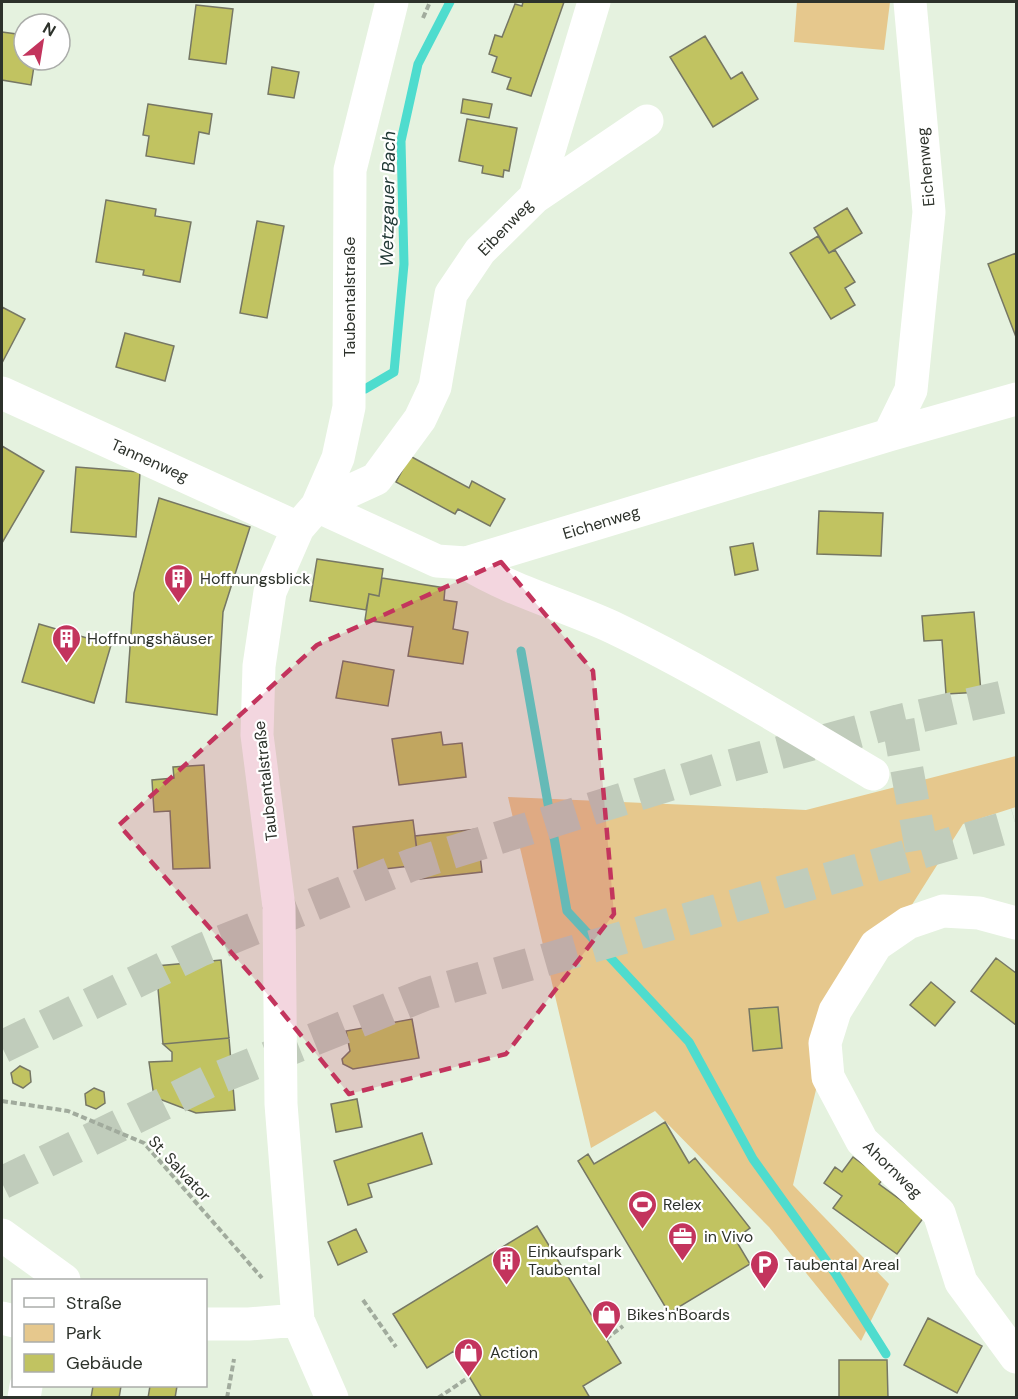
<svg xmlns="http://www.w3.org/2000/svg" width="1018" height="1399" font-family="'DM Sans',sans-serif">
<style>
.green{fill:#e6c88d}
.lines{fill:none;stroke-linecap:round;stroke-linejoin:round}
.stream{stroke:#4edcce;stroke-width:9}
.building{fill:#c1c361;stroke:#767764;stroke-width:1.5}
.minor-tunnel{stroke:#c0ccbb;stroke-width:33;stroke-dasharray:33 16;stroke-linecap:butt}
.highway-tunnel{stroke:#c0ccbb;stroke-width:33;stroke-dasharray:33 16;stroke-linecap:butt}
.path{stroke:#a1ab9d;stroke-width:4;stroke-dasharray:6 3;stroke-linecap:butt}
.minor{stroke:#fff;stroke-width:33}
.marked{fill:#c3345d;fill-opacity:0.2;stroke:#c3345d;stroke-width:4.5;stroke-dasharray:12 8;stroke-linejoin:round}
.labels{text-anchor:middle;stroke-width:4.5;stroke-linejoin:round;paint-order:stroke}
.street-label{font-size:16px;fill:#2d322b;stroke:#fff}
.poi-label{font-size:16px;fill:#2d322b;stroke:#fff;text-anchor:start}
.water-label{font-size:18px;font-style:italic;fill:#203835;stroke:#fff}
</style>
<rect width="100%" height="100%" fill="#e5f2df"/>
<path class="green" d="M797 2H890L884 50 794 42Z
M1016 756V807L963 824 829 1036 793 1185 889 1284 861 1341 769 1227 655 1111 591 1148 508 797 806 810Z"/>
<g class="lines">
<path class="stream" d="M365 389 394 372 404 264 401 141 418 64 450 2
M521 651 567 911 689 1042 753 1159 835 1273 886 1354"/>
</g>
<path class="building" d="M523 2H564L531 96 507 89 511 78 492 72 497 57 489 54 495 35 502 37 515 4 522 6Z
M196 5 233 9 226 64 189 59Z
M2 32 24 35V60H35L31 85 2 80Z
M705 36 731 79 742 72 758 99 713 127 670 57Z
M272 67 299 72 294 98 268 94Z
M463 99 492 104 489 118 461 113Z
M148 104 212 114 209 134 199 132 194 164 146 156 149 136 143 135Z
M467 119 517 128 509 171 504 170 503 177 482 173 483 166 459 161Z
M106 200 156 209 155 216 191 222 180 282 143 275 144 270 96 262Z
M847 208 862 233 829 253 814 228Z
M257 221 284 226 267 318 240 313Z
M818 236 829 253 835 250 855 282 845 288 855 305 831 319 790 253Z
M1016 253V337L988 264Z
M2 307 25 319 2 363Z
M125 333 174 346 165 381 116 367Z
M2 446 44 471 2 543Z
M410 456 469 488 472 481 505 499 490 526 458 509 455 514 396 482Z
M76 467 140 472 136 537 71 532Z
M159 498 250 527 223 612 217 715 126 702 134 593Z
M819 511 883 513 881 556 817 554Z
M753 543 758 570 735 575 730 547Z
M317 559 383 569 379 596 369 594 366 610 310 601Z
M382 578 445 588 444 600 457 602 453 629 468 632 463 664 408 656 413 627 365 620 369 594 379 596Z
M974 612 981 692 946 694 942 640 924 641 922 616Z
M39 624 111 645 94 703 22 682Z
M343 661 394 670 388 706 336 698Z
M441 732 443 745 462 743 466 777 399 785 392 739Z
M204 765 210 868 173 869 170 811 154 812 152 780 174 778 173 767Z
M413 820 419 865 358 872 353 827Z
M477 829 482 872 420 879 415 836Z
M996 958 1016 973V1025L971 991Z
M221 960 229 1038 163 1044 156 966Z
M931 982 955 1002 935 1026 910 1005Z
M778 1007 782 1048 753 1051 749 1009Z
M412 1019 419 1058 353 1069 343 1064 342 1059 350 1051 346 1031Z
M229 1038 235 1110 196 1113 154 1097 149 1062 172 1061V1052L163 1044Z
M20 1066 30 1071 31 1082 23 1088 13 1083 11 1073Z
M94 1088 104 1092 105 1103 96 1109 86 1105 85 1094Z
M357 1099 362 1127 336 1132 331 1104Z
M665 1122 689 1163 695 1158 750 1228 735 1239 750 1264 669 1313 578 1161 588 1154 594 1164Z
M422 1133 432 1164 368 1184 372 1197 348 1205 334 1161Z
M853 1157 883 1179 879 1184 924 1217 897 1254 833 1208 842 1196 824 1183 835 1167 842 1172Z
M537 1226 621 1363 583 1386 590 1398H482L454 1351 427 1368 393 1314Z
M356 1229 367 1252 338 1265 328 1242Z
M928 1318 982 1346 957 1393 904 1365Z
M839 1360H887L888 1398H839Z
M93 1386H121L119 1398H91Z
M150 1386H177L175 1398H148Z"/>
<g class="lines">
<path class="minor-tunnel" d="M898 721 922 852
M2 1183 208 1082 426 994 1016 825"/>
<path class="highway-tunnel" d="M2 1047 201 950 411 865 726 767 898 721 1016 694"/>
<path class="path" d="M423 18 430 2
M2 1101 68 1111 144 1143 262 1278
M363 1300 396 1347
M606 1339 623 1326
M227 1398 234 1359
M438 1398 469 1377"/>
<path class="minor" d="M535 197 647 121
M2 393 298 528
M889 435 911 390 929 212 910 2
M317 506 437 561 466 563 889 435 1016 399
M317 506 376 479 420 419 435 387 451 294 480 251 535 197 594 2
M466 563C511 591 564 605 612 627 702 670 787 723 873 774
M1016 923 979 913 943 911 908 923 876 945 835 1011 825 1043 828 1077 862 1141 939 1213 961 1282 1016 1357
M2 1235 64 1280
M2 1318 14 1321
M206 1324H249L298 1320
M24 1398 26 1386
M332 1398 298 1320 281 1104 279 907 257 735 259 666 270 592 298 528 317 506 338 458 349 407 350 170 392 2"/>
</g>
<path class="marked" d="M501 562 593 671 614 914 506 1054 349 1094 259 984 119 825 317 645Z"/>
<defs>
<symbol id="building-pin" viewBox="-11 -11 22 30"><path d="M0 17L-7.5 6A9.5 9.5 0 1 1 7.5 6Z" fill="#c3345d" stroke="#fff"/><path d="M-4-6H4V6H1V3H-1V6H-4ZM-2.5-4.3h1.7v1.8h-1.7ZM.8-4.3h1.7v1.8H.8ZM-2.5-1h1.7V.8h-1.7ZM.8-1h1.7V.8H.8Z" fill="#fff"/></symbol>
<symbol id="stadium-pin" viewBox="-11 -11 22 30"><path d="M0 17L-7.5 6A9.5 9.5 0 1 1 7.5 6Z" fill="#c3345d" stroke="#fff"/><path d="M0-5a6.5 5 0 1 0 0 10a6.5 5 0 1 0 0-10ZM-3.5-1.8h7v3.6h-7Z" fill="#fff"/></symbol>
<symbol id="office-pin" viewBox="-11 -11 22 30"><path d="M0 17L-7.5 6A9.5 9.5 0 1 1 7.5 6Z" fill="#c3345d" stroke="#fff"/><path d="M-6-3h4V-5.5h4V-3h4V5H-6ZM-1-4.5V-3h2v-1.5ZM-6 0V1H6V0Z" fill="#fff"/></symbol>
<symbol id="parking-pin" viewBox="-11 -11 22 30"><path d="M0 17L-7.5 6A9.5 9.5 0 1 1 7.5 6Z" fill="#c3345d" stroke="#fff"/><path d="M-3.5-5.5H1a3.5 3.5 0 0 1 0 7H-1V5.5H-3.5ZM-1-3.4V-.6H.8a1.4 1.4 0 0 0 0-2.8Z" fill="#fff"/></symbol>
<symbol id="shop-pin" viewBox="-11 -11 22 30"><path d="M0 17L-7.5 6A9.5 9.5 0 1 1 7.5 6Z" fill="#c3345d" stroke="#fff"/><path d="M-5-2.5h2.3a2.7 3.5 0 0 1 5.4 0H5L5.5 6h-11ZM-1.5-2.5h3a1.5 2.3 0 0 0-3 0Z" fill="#fff"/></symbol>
</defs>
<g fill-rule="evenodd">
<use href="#building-pin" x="162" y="562" width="33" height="45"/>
<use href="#building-pin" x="50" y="622" width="33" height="45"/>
<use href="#stadium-pin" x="626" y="1188" width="33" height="45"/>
<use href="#office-pin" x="666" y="1220" width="33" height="45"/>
<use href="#building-pin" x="490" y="1244" width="33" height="45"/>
<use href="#parking-pin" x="748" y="1248" width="33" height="45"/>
<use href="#shop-pin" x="590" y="1298" width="33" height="45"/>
<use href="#shop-pin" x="452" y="1336" width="33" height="45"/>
</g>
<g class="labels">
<g class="street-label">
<text transform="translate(925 167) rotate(-95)" y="6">Eichenweg</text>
<text transform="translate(505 227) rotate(-46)" y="6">Eibenweg</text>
<text transform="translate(349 297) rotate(-90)" y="6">Taubentalstraße</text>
<text transform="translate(150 460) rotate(24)" y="6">Tannenweg</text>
<text transform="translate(601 522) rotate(-17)" y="6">Eichenweg</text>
<text transform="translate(265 781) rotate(-96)" y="6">Taubentalstraße</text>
<text transform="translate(180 1168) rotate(47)" y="6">St. Salvator</text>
<text transform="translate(893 1169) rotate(44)" y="6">Ahornweg</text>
</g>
<g class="poi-label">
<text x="200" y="584">Hoffnungsblick</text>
<text x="87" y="644">Hoffnungshäuser</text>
<text x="663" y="1210">Relex</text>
<text x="704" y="1242">in Vivo</text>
<text x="528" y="1257">Einkaufspark<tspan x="528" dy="18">Taubental</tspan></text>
<text x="785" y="1270">Taubental Areal</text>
<text x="627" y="1320">Bikes'n'Boards</text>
<text x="490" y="1358">Action</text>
</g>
<g class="water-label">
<text transform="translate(388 199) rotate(-89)" y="6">Wetzgauer Bach</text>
</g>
</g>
<rect width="1018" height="1399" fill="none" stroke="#2d322b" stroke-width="6"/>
<rect x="12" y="1279" width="195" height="108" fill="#ffffff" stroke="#abadaa" stroke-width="1.5"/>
<rect x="24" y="1298" width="30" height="9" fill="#ffffff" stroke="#abadaa" stroke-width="1.5"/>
<text x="66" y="1309" font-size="18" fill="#2d322b">Straße</text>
<rect x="24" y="1324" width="30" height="18" fill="#e6c88d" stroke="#abadaa" stroke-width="1.5"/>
<text x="66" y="1339" font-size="18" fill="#2d322b">Park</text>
<rect x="24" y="1354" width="30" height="18" fill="#c1c361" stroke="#abadaa" stroke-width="1.5"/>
<text x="66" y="1369" font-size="18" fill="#2d322b">Gebäude</text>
<g transform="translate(42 42) rotate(30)"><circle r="28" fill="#ffffff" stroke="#abadaa" stroke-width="1.5"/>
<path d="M0-4.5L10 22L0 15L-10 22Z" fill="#c3345d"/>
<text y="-9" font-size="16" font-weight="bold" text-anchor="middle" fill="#2d322b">N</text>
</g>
</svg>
